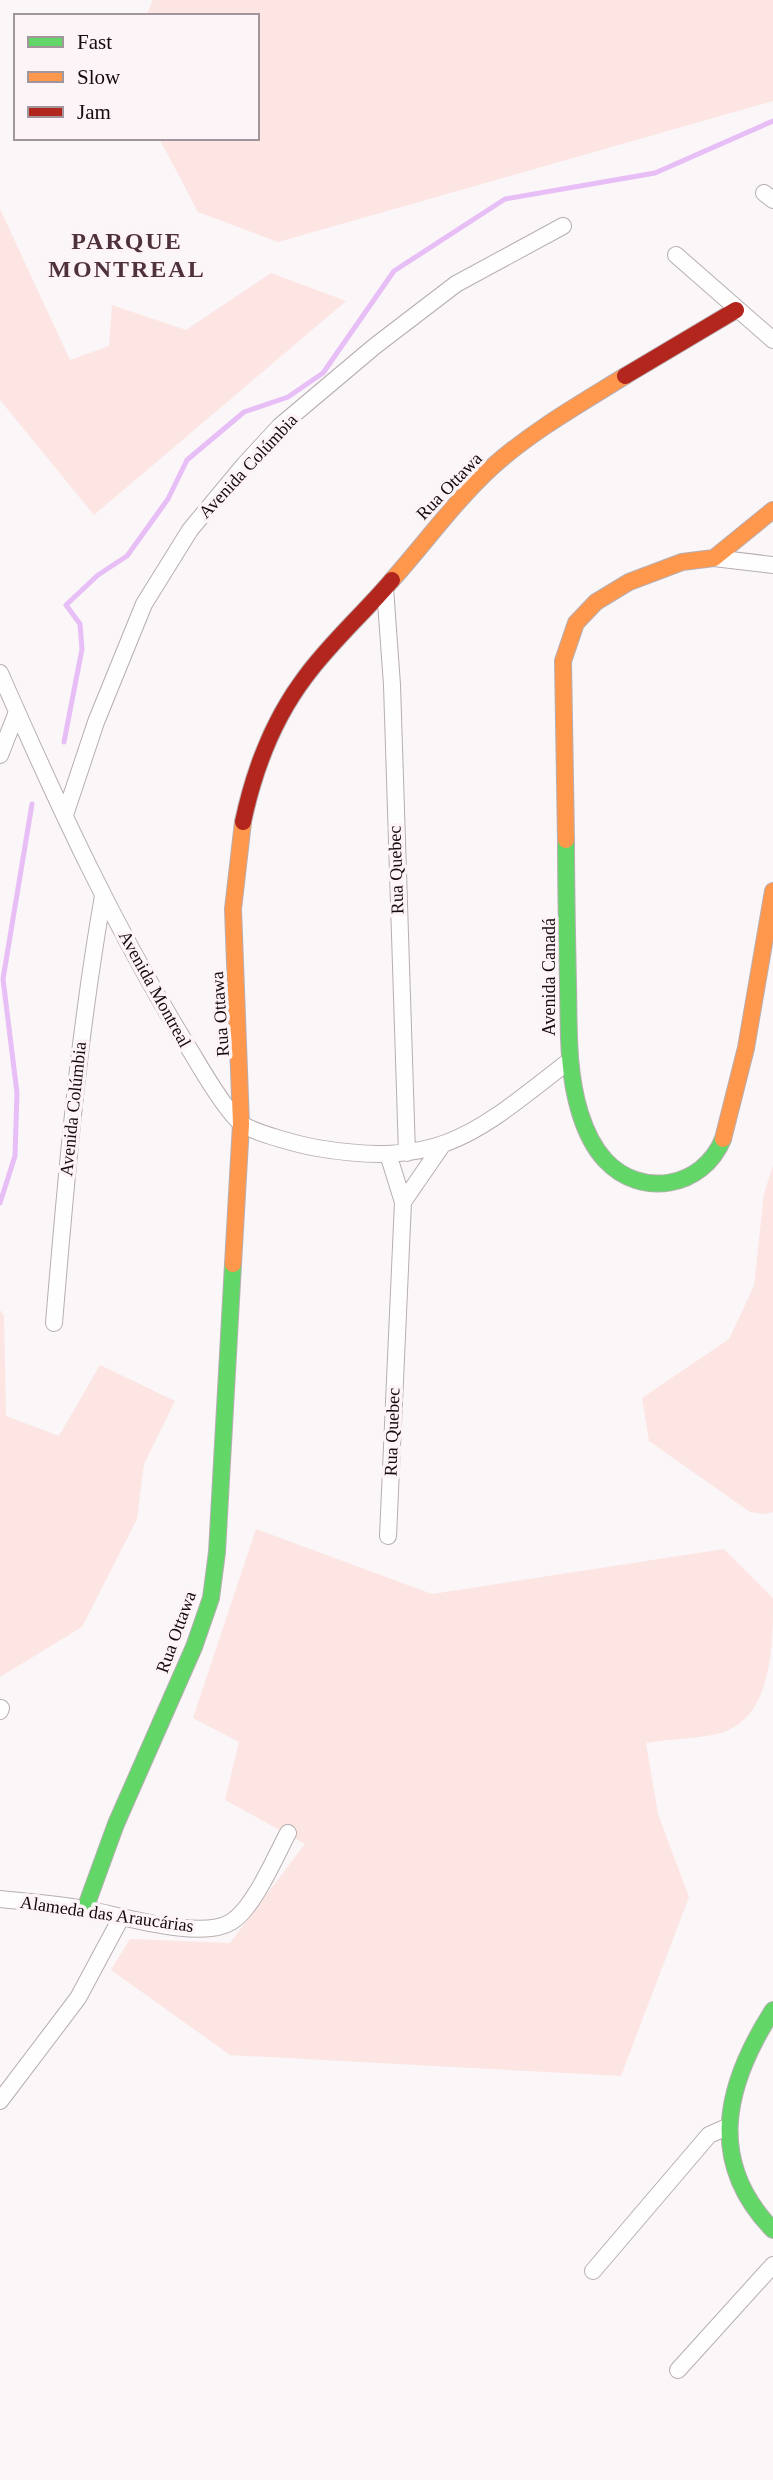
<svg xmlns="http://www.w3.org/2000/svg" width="773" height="2480" font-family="'Times New Roman',serif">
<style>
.green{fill:#fce5e3}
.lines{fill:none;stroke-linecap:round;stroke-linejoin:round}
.stream{stroke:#e7bef6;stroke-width:5}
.street-casing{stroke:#b7aeb2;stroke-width:18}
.fast-casing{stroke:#b7aeb2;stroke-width:18}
.slow-casing{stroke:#b7aeb2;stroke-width:18}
.jam-casing{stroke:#b7aeb2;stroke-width:18}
.street{stroke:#fefefe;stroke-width:16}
.fast{stroke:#63d668;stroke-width:16}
.slow{stroke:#ff974d;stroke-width:16}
.jam{stroke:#b3261e;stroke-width:16}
.labels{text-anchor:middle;stroke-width:7;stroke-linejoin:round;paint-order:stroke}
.street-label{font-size:18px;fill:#16090f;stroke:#fdf4f8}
.district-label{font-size:24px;font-weight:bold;letter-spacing:2px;fill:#4f303d;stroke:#fdf4f8}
</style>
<rect width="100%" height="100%" fill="#fbf6f8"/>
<path class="green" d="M153 0H773V101L278 242 198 212 159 138H257V16H146Z
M0 209 70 360 109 346 112 305 186 330 271 273 346 301 94 515 0 400Z
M773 1166V1512L766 1514 750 1512 649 1441 642 1398 729 1339 754 1286 764 1193Z
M0 1310 4 1316 6 1416 59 1436 100 1365 175 1401 144 1464 137 1519 82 1627 0 1677Z
M256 1529 432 1594 724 1549 773 1598C773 1644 773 1717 721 1733 697 1739 670 1739 646 1743L658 1814 689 1897 621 2076 230 2055 111 1970 130 1939 230 1943 305 1844 225 1800 239 1742 193 1718Z"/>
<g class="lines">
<path class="stream" d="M64 742 82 649 80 624 66 605 98 575 127 556 168 499 187 460 244 412 288 397 323 373 394 271 505 199 655 173 773 121
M0 1203 15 1156 17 1093 3 979 32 804"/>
<defs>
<path id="street" d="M764 193 773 200
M676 255 773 340
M714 558 773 565
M385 588 392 685 407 1153
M0 673C57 803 117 934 193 1055 203 1072 227 1113 242 1124 255 1133 300 1145 317 1148 442 1169 476 1133 569 1061
M0 755 17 712
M65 815 96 722 144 604 190 530 244 465 280 426 375 346 456 284 563 226
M388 1154 403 1202
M54 1323C66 1179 78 1038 103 896
M388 1536 403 1202 441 1147
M0 1711 1 1708
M0 1899C28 1902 57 1904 85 1909 120 1915 201 1941 231 1922 254 1908 275 1857 288 1833
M0 2101 78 1998 122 1916
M593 2271 709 2135 727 2127
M678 2370 773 2265"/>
<path id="fast" d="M566 840C566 889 567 937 568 985 569 1028 567 1071 580 1113 585 1129 593 1147 605 1160 641 1199 703 1188 723 1139
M85 1909 116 1824 194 1647 211 1598 217 1552 233 1264
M773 2010C725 2085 706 2161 773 2230"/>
<path id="slow" d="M392 580C426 542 455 501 492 467 532 431 580 404 625 376
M566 840 563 661 576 623 596 602 629 582 682 562 714 558 773 510
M723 1139 746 1048 773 891
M233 1264 241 1124 233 909 243 822"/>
<path id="jam" d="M625 376 736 310
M243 822C254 770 274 718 306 676 332 641 364 613 392 580"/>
</defs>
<use href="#street" class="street-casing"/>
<use href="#fast" class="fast-casing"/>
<use href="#slow" class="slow-casing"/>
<use href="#jam" class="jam-casing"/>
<use href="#street" class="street"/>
<use href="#fast" class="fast"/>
<use href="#slow" class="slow"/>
<use href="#jam" class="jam"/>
</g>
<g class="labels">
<g class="street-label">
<text transform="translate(248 466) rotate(-47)" y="6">Avenida Colúmbia</text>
<text transform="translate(449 486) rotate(-46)" y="6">Rua Ottawa</text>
<text transform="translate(396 870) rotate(-92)" y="6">Rua Quebec</text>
<text transform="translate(549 977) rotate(-90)" y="6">Avenida Canadá</text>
<text transform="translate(155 989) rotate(61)" y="6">Avenida Montreal</text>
<text transform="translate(220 1014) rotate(-94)" y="6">Rua Ottawa</text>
<text transform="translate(73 1109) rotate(-84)" y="6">Avenida Colúmbia</text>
<text transform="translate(392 1432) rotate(-88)" y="6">Rua Quebec</text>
<text transform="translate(176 1632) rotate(-70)" y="6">Rua Ottawa</text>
<text transform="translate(107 1914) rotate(8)" y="6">Alameda das Araucárias</text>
</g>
<g class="district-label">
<text x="127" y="249">PARQUE<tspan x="127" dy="28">MONTREAL</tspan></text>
</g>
</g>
<rect x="14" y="14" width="245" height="126" fill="#fdf4f8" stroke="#a1969b" stroke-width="2"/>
<rect x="28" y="37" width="35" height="10" fill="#63d668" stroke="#a1969b" stroke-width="2"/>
<text x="77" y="49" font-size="21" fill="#16090f">Fast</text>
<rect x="28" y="72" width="35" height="10" fill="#ff974d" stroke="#a1969b" stroke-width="2"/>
<text x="77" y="84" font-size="21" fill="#16090f">Slow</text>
<rect x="28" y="107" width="35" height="10" fill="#b3261e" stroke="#a1969b" stroke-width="2"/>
<text x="77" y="119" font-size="21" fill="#16090f">Jam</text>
</svg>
